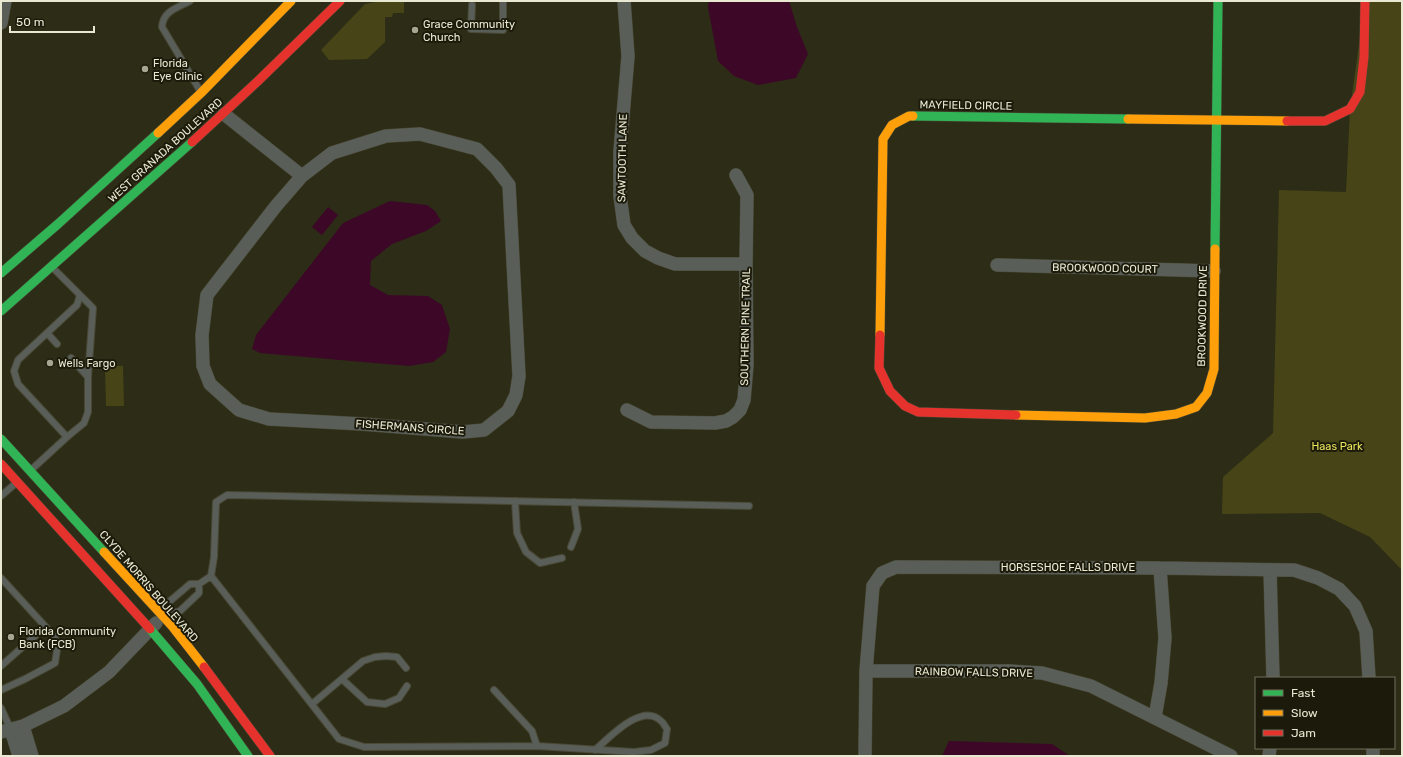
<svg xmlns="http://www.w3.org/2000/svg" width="1403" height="757" font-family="Rubik,sans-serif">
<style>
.green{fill:#474517}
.water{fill:#3d0728}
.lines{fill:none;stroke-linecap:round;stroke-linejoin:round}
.lane-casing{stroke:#494936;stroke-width:8}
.street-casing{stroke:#494936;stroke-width:14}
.fast-casing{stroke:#494936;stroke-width:10}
.slow-casing{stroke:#494936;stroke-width:10}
.jam-casing{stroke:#494936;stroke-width:10}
.lane{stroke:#595e58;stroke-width:6}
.street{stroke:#595e58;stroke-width:13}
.fast{stroke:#30b455;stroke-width:9}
.slow{stroke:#ff9f0a;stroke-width:9}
.jam{stroke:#e5322d;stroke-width:9}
.poi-dot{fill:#a7a791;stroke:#1c1b0b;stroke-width:1.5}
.labels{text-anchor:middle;stroke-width:4;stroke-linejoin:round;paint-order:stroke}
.poi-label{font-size:11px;fill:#e9e9d3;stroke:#1c1b0b;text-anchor:start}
.street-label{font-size:11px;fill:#e9e9d3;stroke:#1c1b0b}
.park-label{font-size:11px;fill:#e9e35c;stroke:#1c1b0b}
</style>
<rect width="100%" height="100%" fill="#2d2c16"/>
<path class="green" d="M381 1H404V13H393L392 17H385V42L367 59 329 60 321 50 365 4Z
M1365 1H1402V570L1370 537 1320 513 1222 514 1223 477 1273 433 1279 190 1346 192 1350 109Z
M105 366H123L124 406H106Z"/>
<path class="water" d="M709 1H789L797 27 808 54 796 78 758 85 734 76 718 61 708 7Z
M390 201 427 205 435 211 441 221 426 231 392 244 371 261 370 285 388 295 428 296 442 305 450 329 446 352 433 362 409 366 260 353 252 349 256 335 343 223Z
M328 207 338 215 322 235 312 227Z
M949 741 1052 744 1070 756H942Z"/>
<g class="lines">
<defs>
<path id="lane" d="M190 1C177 8 163 11 162 27L199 89
M472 5 471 29 503 30V1
M54 269 80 295 77 305 18 360 14 371 18 384 67 437
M47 333 57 344
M71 358 88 377
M31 470 67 437 84 423 88 412V377L93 308 80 295
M1 496 16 483
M515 501 517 533 526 552 540 563 562 558
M571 547 578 529 574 502
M211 576 339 739 364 747 537 746 634 752 651 750 665 743 667 729C665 727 664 723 661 721 642 702 610 737 595 750
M1 578 54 636 58 644 55 663 25 679 1 690
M163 615 170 601 190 584H199L211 576 214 557 216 502 227 495 749 506
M165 615 180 611 199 593V584
M1 666 45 627
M342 679 367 702 385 704 399 698 407 686
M494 690 532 731 537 746
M312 704 363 661 375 657 386 656 397 657 406 668
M1 708 11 730"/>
<path id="street" d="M624 1 628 56 620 151V196L624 225 632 238 645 251 658 258 675 264H746
M1 23 5 1
M224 114 302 176
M420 134 477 149 496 168 509 185 519 376 516 395 508 411 484 430 463 432 362 424 269 419 239 410 210 384 203 366 202 335 207 295 276 206 302 176 332 153 386 136Z
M997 265 1214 271
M627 410 651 422 715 423 726 421 733 417 740 410 744 400 747 365 746 264 747 195 736 175
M1270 570 1273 678
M866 671H1009L1042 673 1091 686 1231 756
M1155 717 1161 683 1165 638 1160 568
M23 726 32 756
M11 730 19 756
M1 732 23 726 64 706 109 672 156 623
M1373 748V756
M865 756 866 671 873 586 882 573 896 567 1160 568 1294 570 1318 578 1339 589 1355 606 1366 631 1369 678
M1269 756 1270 748"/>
<path id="fast" d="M913 116 1128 119
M1215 249 1218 1
M1 273 58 224 158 133
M1 311 192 142
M1 439 104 552
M150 629 197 684 248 756"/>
<path id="slow" d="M1128 119 1287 121
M158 133 201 93 291 1
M880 335 883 139 892 125 909 116H913
M1016 415 1145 418 1176 414 1196 407 1207 393 1214 369 1215 249
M104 552 172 626 204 667"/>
<path id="jam" d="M1287 121H1325L1350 109 1360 92 1364 57 1365 1
M192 142 258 81 340 1
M880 335 879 368 890 391 905 406 918 412 1016 415
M1 464 150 629
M204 667 270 756"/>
</defs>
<use href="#lane" class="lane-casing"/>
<use href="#street" class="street-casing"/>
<use href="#fast" class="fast-casing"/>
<use href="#slow" class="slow-casing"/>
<use href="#jam" class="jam-casing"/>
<use href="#lane" class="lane"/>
<use href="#street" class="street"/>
<use href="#fast" class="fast"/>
<use href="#slow" class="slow"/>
<use href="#jam" class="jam"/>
</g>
<g class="poi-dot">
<circle cx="415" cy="30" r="4"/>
<circle cx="145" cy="69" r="4"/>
<circle cx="50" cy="363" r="4"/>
<circle cx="11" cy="637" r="4"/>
</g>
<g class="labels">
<g class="poi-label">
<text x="423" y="28">Grace Community<tspan x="423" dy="13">Church</tspan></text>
<text x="153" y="67">Florida<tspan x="153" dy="13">Eye Clinic</tspan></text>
<text x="58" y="367">Wells Fargo</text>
<text x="19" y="635">Florida Community<tspan x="19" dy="13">Bank (FCB)</tspan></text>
</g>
<g class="street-label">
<text transform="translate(966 105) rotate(1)" y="4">MAYFIELD CIRCLE</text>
<text transform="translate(165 150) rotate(-42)" y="4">WEST GRANADA BOULEVARD</text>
<text transform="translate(622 158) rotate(-89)" y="4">SAWTOOTH LANE</text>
<text transform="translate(1105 268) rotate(1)" y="4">BROOKWOOD COURT</text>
<text transform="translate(1202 316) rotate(-89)" y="4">BROOKWOOD DRIVE</text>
<text transform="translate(745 327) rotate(-89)" y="4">SOUTHERN PINE TRAIL</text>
<text transform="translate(410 427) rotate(4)" y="4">FISHERMANS CIRCLE</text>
<text x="1068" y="571">HORSESHOE FALLS DRIVE</text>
<text transform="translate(149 586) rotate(49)" y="4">CLYDE MORRIS BOULEVARD</text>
<text transform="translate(974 672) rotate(1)" y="4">RAINBOW FALLS DRIVE</text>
</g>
<g class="park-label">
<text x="1337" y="450">Haas Park</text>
</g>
</g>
<rect width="1403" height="757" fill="none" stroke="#e9e9d3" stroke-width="4"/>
<rect x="1255" y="677" width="140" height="72" fill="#1c1b0b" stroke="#6e6d5b"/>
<rect x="1263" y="690" width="20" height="6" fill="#30b455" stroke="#6e6d5b"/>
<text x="1291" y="697" font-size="12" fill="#e9e9d3">Fast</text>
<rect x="1263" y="710" width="20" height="6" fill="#ff9f0a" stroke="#6e6d5b"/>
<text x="1291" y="717" font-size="12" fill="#e9e9d3">Slow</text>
<rect x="1263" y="730" width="20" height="6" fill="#e5322d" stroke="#6e6d5b"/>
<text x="1291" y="737" font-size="12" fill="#e9e9d3">Jam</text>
<path d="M10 26v6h84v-6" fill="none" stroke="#e9e9d3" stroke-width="2"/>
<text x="16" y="26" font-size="12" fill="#e9e9d3" stroke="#1c1b0b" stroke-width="3" paint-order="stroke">50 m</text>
</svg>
